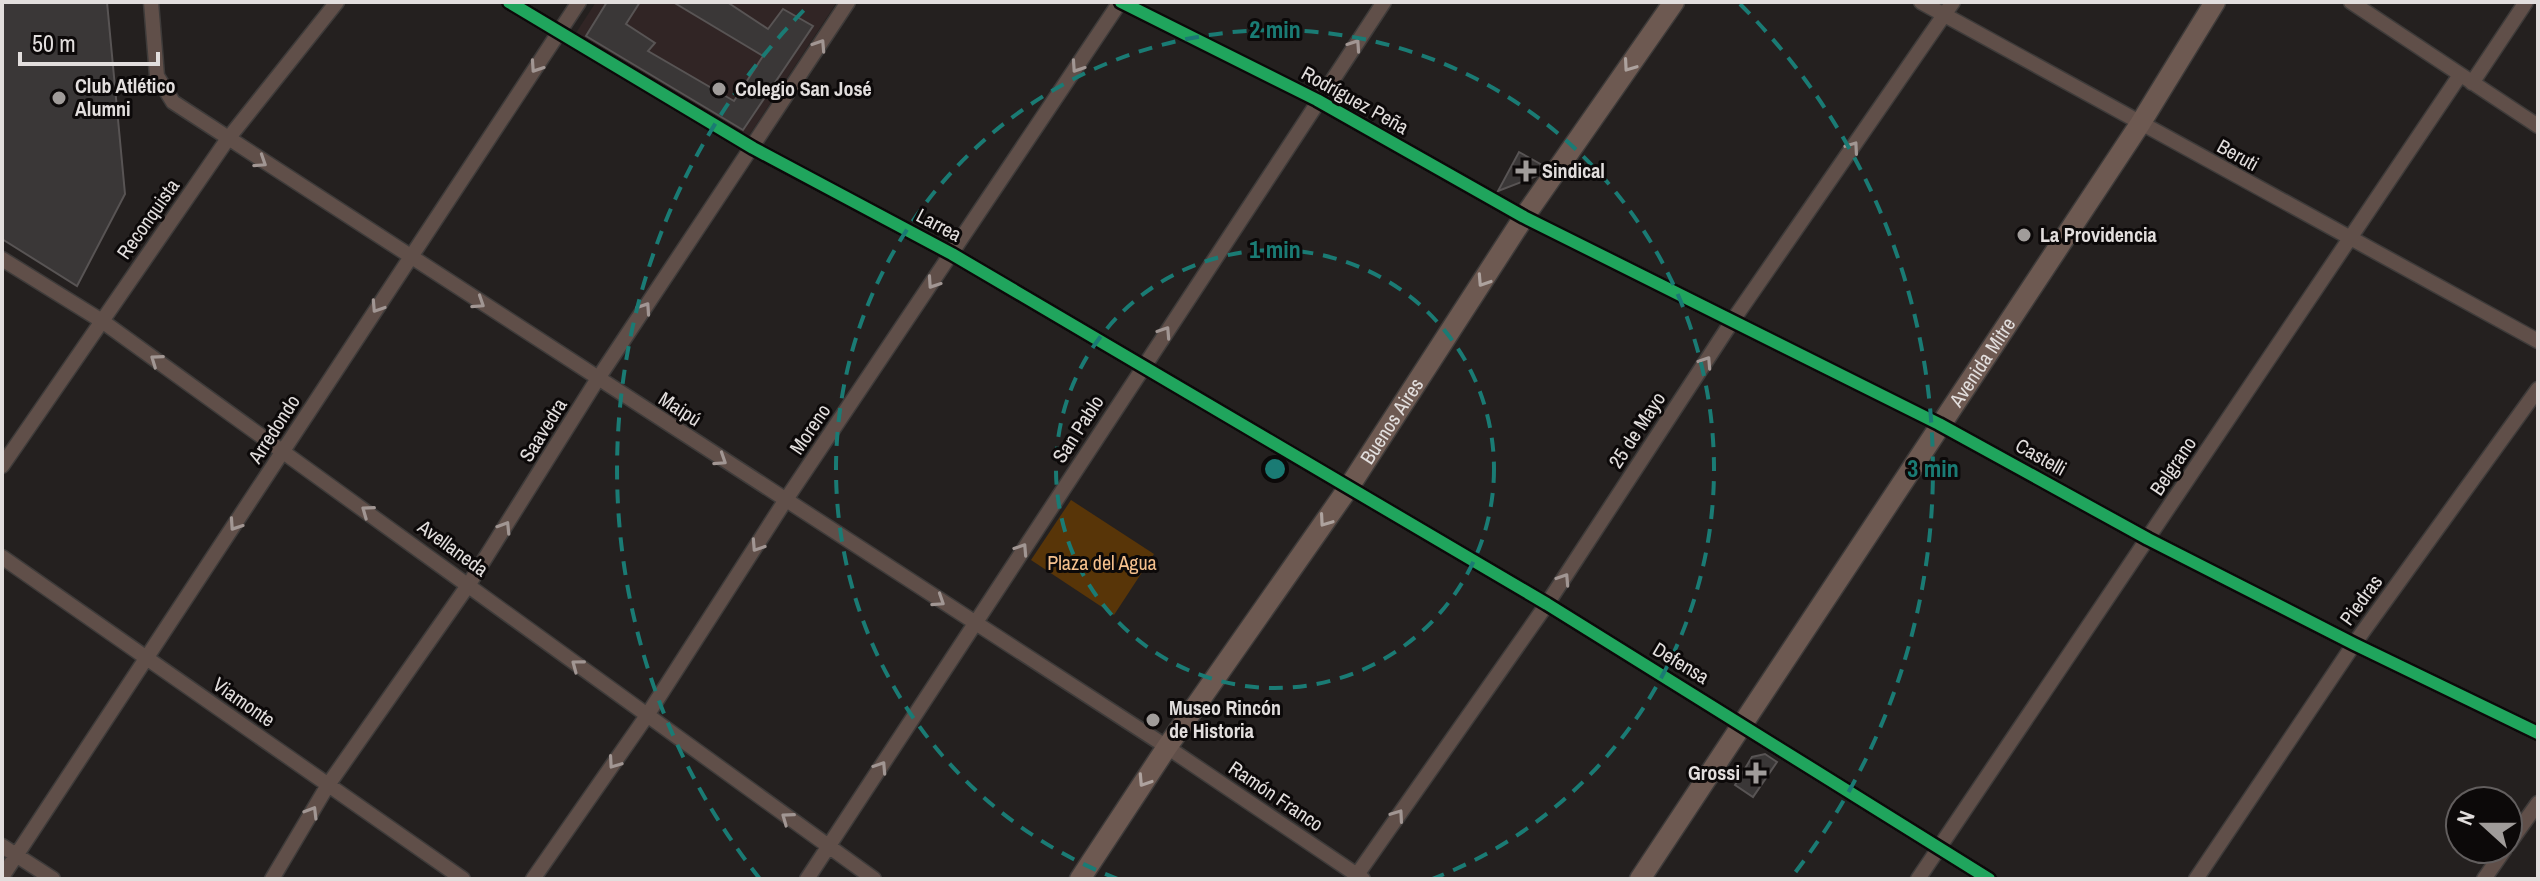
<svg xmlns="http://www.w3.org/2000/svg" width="2540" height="881" font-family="'Archivo Narrow',sans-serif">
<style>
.built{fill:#312525}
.green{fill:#583508}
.building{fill:#3a3737;stroke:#585454;stroke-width:2}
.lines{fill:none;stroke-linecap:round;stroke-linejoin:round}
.street-casing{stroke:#3e3b3a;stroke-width:17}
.secondary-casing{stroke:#3e3b3a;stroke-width:23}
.street{stroke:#604f49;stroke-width:14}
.secondary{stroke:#6d5951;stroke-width:20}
.cycleway-casing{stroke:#0c0909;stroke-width:17}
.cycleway{stroke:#20a55d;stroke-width:12}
.oneway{stroke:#a19693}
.oneway2{stroke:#ada29e}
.ring{fill:none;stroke:#1a7b74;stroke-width:4;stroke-dasharray:14 10}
.poi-dot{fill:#a09c9a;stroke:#0c0909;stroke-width:3}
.labels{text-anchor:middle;stroke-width:6;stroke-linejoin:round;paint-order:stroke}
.poi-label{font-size:20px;font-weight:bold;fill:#e2dedd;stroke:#0c0909;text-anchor:start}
.street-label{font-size:20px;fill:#e2dedd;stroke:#0c0909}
.park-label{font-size:20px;fill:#f5c08d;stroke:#0c0909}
.centre{fill:#1a7b74;stroke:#0c0909;stroke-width:4}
.ring-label{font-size:24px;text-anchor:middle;font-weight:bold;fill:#1a7b74;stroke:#0c0909;stroke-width:6;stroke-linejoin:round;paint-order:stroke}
</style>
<rect width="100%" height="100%" fill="#24201f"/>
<path class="built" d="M596 2H837L746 140 572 39Z"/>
<path class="green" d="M1071 500 1154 554 1114 615 1031 560Z"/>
<path class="building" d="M2 2H107L125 194 77 286 2 239Z
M607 2H640L626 24 655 43 648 51 734 101 763 56 673 2H727L768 29 783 9 813 26 743 130 586 36Z
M1519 152 1544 166 1537 176 1498 191Z
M1765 754 1777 762 1753 797 1735 785 1752 757Z"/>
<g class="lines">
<defs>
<path id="street" d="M151 2 157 76 173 102 1167 747 1363 879
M509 2 753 148 952 254 1547 604 1989 879
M1121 2 1317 100 1524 217 1939 424 2148 539 2354 644 2538 733
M1921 2 2538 341
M2351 2 2538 126
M2472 83 2526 2
M2 259 102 321 874 879
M2 466 227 140 337 2
M2 557 463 879
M2508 845 2538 803
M2 846 53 879
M2 877 579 2
M272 879 328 785 469 584 597 380 848 2
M533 879 646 717 785 501 1120 2
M807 879 1384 2
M1354 879 1547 604 1731 323 1953 2
M1918 879 2460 75
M2196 879 2354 644 2538 389
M2484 879 2505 849"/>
<g id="secondary">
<path id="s1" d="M1080 879 1167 747 1349 487 1524 217 1674 2"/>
<path id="s2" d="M1640 879 2140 124 2215 2"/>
</g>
</defs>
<use href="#street" class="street-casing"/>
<use href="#secondary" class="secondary-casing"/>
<use href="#street" class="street"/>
<use href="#secondary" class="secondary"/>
<defs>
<path id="cycleway" d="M509 2 753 148 952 254 1547 604 1989 879
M1121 2 1317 100 1524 217 1939 424 2148 539 2354 644 2538 733"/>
</defs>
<use href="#cycleway" class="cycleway-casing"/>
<use href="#cycleway" class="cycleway"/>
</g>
<defs><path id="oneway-chevron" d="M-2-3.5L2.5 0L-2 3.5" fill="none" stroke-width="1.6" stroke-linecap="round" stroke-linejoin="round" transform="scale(2)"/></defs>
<g class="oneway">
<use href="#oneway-chevron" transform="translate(820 45) rotate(-57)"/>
<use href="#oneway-chevron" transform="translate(1355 45) rotate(-56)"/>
<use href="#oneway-chevron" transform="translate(536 67) rotate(124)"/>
<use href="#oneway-chevron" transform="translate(1077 67) rotate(124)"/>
<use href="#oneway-chevron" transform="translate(1853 147) rotate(-55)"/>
<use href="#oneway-chevron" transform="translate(261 162) rotate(33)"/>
<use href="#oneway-chevron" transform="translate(933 283) rotate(124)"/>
<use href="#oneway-chevron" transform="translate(479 303) rotate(33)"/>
<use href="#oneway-chevron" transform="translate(377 307) rotate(123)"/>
<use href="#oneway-chevron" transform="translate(645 308) rotate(-56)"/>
<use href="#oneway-chevron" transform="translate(1165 332) rotate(-57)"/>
<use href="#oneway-chevron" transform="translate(156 360) rotate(-145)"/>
<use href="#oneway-chevron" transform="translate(1706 362) rotate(-57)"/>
<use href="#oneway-chevron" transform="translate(721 460) rotate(33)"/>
<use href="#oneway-chevron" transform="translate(367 511) rotate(-144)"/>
<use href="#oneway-chevron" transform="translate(235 525) rotate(124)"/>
<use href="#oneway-chevron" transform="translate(505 527) rotate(-58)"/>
<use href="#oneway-chevron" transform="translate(757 546) rotate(123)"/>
<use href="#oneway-chevron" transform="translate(1022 549) rotate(-57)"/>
<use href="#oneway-chevron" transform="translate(1564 579) rotate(-57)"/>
<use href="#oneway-chevron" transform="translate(939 601) rotate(33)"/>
<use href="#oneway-chevron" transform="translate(577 665) rotate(-143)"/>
<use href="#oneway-chevron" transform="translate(614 763) rotate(125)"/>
<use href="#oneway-chevron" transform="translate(881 767) rotate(-57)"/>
<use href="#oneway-chevron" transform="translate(312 812) rotate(-59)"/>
<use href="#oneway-chevron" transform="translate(1398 815) rotate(-55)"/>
<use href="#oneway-chevron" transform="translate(787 818) rotate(-144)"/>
</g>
<g class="oneway2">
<use href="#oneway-chevron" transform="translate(1629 66) rotate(125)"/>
<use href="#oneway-chevron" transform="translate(1483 281) rotate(123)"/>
<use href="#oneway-chevron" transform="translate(1325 521) rotate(125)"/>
<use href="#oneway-chevron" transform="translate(1144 781) rotate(123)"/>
</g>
<g class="ring">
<circle cx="1275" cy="469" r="219"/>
<path d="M1118 879A439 439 0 1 1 1432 879"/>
<path d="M760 879A658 658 0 0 1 810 4M1740 4A658 658 0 0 1 1790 879"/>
</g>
<g class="poi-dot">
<circle cx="719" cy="89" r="8"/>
<circle cx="59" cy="98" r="8"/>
<path d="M1522 159h8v8h8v8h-8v8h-8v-8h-8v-8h8z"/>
<circle cx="2024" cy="235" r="8"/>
<circle cx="1153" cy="720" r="8"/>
<path d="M1752 761h8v8h8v8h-8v8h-8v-8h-8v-8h8z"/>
</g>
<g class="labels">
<g class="poi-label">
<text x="75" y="93">Club Atlético<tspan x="75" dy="23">Alumni</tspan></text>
<text x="735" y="96">Colegio San José</text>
<text x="1542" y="178">Sindical</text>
<text x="2040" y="242">La Providencia</text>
<text x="1169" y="715">Museo Rincón<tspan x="1169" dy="23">de Historia</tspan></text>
<text x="1740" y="780" text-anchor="end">Grossi</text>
</g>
<g class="street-label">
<text transform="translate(1355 100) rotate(29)" y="7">Rodríguez Peña</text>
<text transform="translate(2238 155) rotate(29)" y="7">Beruti</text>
<text transform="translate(148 219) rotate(-55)" y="7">Reconquista</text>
<text transform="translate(939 225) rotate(28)" y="7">Larrea</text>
<text dy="7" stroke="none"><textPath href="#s2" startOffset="620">Avenida Mitre</textPath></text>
<text transform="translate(680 409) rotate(33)" y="7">Maipú</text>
<text dy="7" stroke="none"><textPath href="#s1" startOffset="554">Buenos Aires</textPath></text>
<text transform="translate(274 429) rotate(-57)" y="7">Arredondo</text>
<text transform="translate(810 429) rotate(-56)" y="7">Moreno</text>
<text transform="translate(1078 429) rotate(-57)" y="7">San Pablo</text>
<text transform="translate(543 430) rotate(-58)" y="7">Saavedra</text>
<text transform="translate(1637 430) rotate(-57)" y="7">25 de Mayo</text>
<text transform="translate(2041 457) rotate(29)" y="7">Castelli</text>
<text transform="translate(2173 466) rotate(-56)" y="7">Belgrano</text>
<text transform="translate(453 548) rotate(36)" y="7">Avellaneda</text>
<text transform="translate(2361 600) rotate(-54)" y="7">Piedras</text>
<text transform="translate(1681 663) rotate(31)" y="7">Defensa</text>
<text transform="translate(244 702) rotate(35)" y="7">Viamonte</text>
<text transform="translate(1276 796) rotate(34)" y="7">Ramón Franco</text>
</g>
<g class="park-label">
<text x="1102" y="570">Plaza del Agua</text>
</g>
</g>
<circle cx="1275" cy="469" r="12" class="centre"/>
<g class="ring-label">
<text x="1275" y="38">2 min</text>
<text x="1275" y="258">1 min</text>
<text x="1933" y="477">3 min</text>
</g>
<rect width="2540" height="881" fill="none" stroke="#e2dedd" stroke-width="8"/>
<g transform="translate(2484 825) rotate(291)"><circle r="38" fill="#0c0909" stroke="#625e5e" stroke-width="2"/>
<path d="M0-6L14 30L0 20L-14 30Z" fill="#a09c9a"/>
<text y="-12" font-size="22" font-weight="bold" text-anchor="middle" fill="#e2dedd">N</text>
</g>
<path d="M20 52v12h138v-12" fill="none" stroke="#e2dedd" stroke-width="4"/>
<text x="32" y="52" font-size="24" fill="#e2dedd" stroke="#0c0909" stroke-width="6" paint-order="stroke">50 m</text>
</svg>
